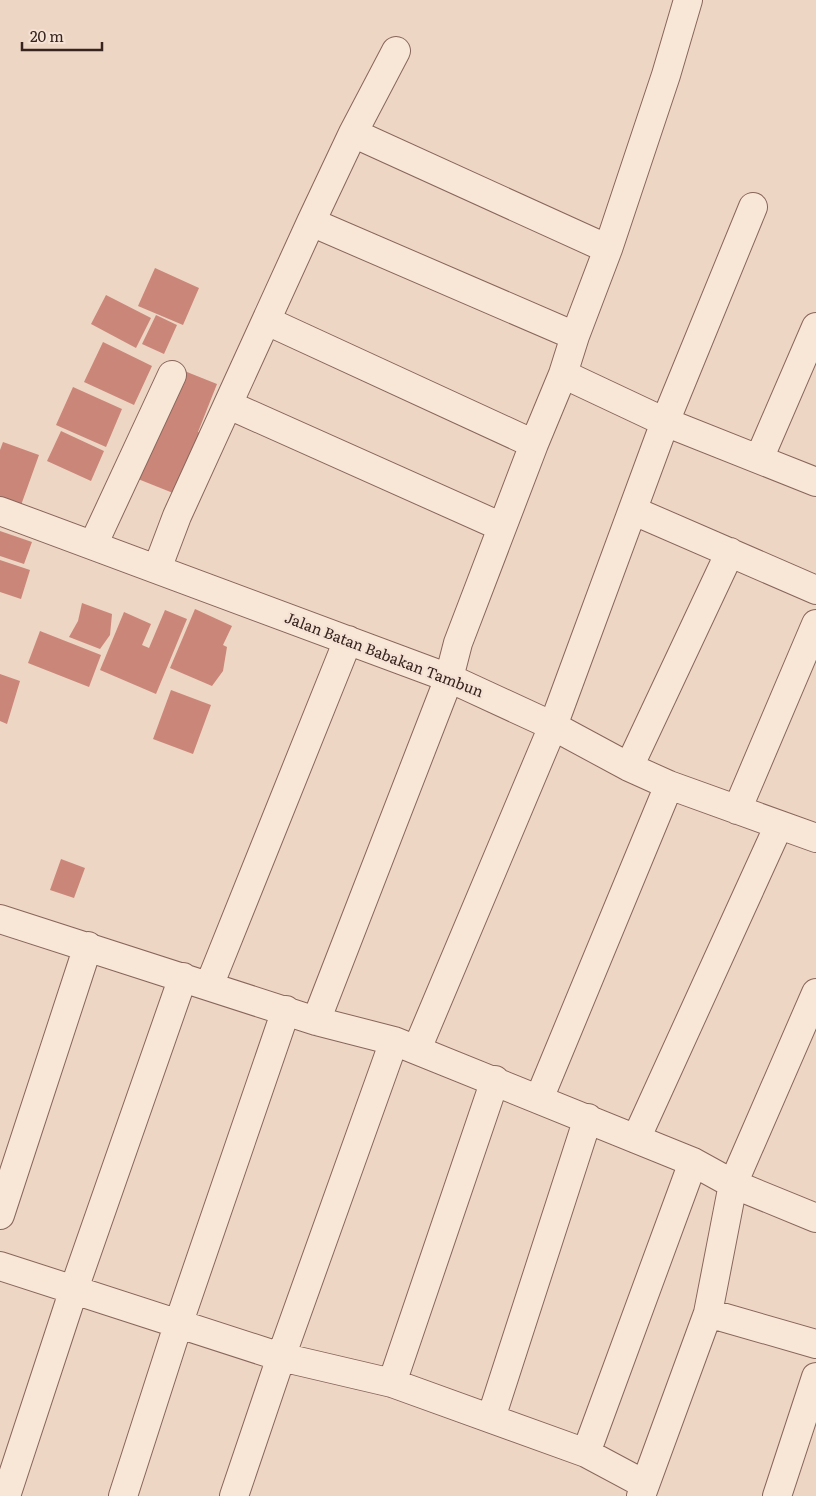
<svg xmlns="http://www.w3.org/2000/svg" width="816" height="1496" font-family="Literata,serif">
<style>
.building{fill:#cb867a}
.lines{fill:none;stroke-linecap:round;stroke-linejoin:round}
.street-casing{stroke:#88665b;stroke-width:30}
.street{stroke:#f8e6d7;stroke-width:28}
.labels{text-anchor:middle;stroke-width:4.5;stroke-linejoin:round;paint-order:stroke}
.street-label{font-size:15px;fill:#38241f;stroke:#f5e2d4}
</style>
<rect width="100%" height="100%" fill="#eed6c4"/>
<path class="building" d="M155 268 199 288 183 325 138 306Z
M106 295 151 318 136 348 91 324Z
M156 315 177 325 164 354 142 344Z
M103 342 152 366 134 405 84 382Z
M182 370 217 384 198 432 209 436 192 477 181 473 173 493 138 479Z
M73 387 122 409 106 447 56 425Z
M61 431 104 451 91 481 47 461Z
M3 442 39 455 20 508 0 500V450Z
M0 531 32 542 24 564 0 556Z
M0 560 30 570 21 599 0 592Z
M82 603 112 614 110 635 100 649 69 637 78 621Z
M195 609 232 626 223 645 227 647 223 671 212 686 170 668Z
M165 610 187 619 156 694 100 670 124 612 151 624 142 645 149 648Z
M40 631 101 655 89 687 28 663Z
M0 674 20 681 7 724 0 721Z
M171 690 211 705 193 754 153 739Z
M61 859 85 868 74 898 50 890Z"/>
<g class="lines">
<defs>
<path id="street" d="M353 133 608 249
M311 222 575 336
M267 321 534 444
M563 374 665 422 816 482
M229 405 502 527
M759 459 816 327
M0 511 449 678 553 726 629 767 669 785 816 838
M634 511 816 590
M93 545 172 375
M157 569 177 516 311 222 353 133 396 51
M629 767 730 552
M737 810 816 624
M0 919 316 1021 394 1041 693 1162 733 1184 816 1218
M209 986 348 640
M316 1021 449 678 458 643 534 444 563 374 575 336 608 249 666 75 688 0
M417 1049 553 726 665 422 753 207
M539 1099 669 785
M636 1139 779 825
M0 1215 88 946
M0 1266 281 1357 392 1383 586 1453 644 1484
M708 1313 816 1344
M392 1383 495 1080
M491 1418 588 1118
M586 1453 693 1162
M6 1496 74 1289 183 977
M123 1496 178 1325 286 1010
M234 1496 281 1357 394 1041
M641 1496 708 1313 733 1184 816 993
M777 1496 816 1377"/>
</defs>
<use href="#street" class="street-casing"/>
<use href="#street" class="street"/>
</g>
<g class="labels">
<g class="street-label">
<text transform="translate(384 655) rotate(21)" y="5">Jalan Batan Babakan Tambun</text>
</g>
</g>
<path d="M22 42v8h80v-8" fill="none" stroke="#38241f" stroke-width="2.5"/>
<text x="30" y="42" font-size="15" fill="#38241f" stroke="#f5e2d4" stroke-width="4" paint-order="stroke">20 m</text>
</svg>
